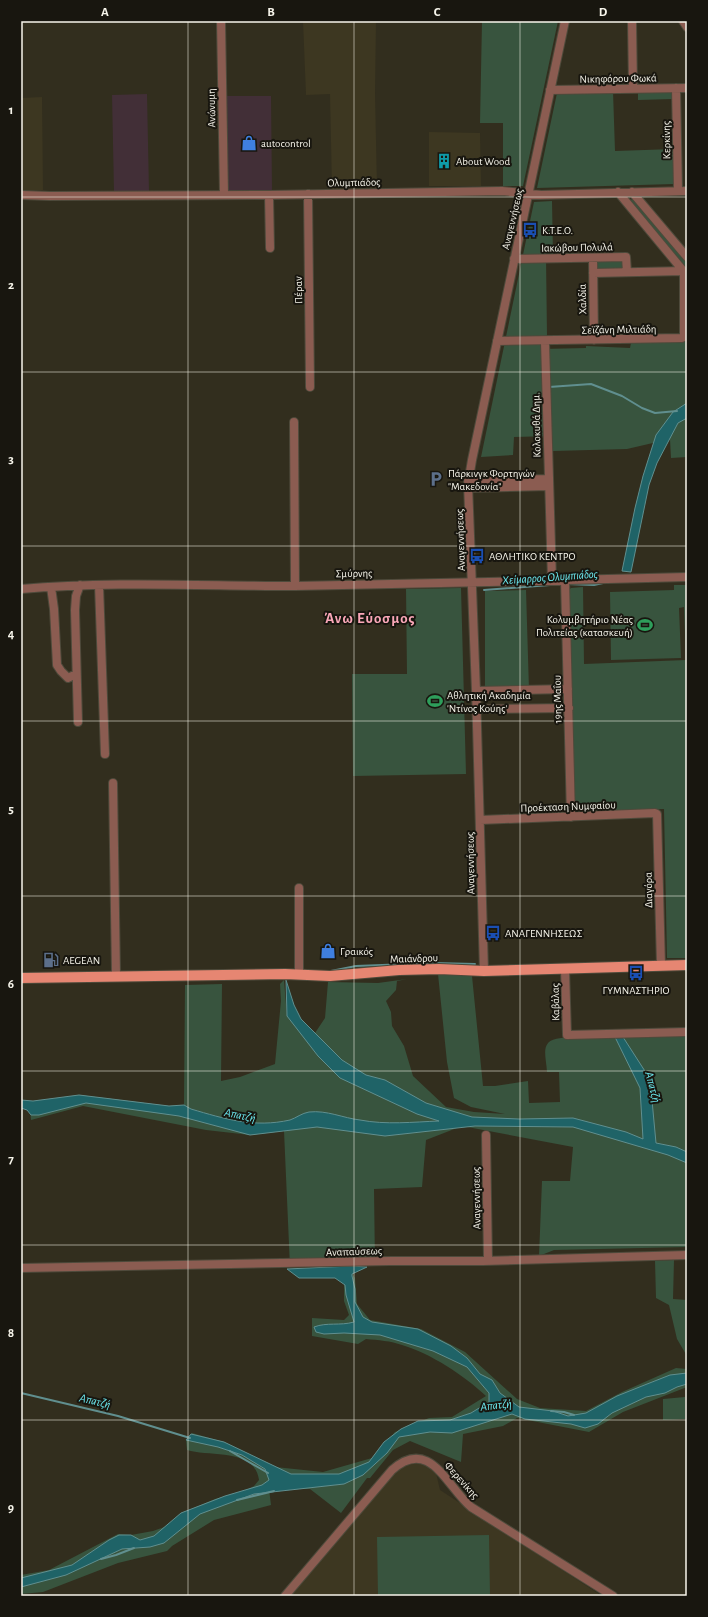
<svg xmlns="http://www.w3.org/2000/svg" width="708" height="1617" font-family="'Alegreya Sans',sans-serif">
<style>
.commercial{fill:#422f37}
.built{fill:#3d3721}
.green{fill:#38543e}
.water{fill:#1f6367;stroke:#608f8f}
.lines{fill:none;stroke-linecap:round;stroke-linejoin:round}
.stream{stroke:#608f8f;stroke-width:2}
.minor-casing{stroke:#4e4a3b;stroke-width:10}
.major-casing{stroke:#4e4a3b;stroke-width:12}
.minor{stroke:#8b5c51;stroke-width:8}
.major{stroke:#e68672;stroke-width:10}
.grid{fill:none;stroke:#f7f5eb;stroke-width:1;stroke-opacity:0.55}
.labels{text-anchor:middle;stroke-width:4;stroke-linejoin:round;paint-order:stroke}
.street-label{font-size:11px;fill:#f7f5eb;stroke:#18160f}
.poi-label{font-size:11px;fill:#f7f5eb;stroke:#18160f;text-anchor:start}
.water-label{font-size:12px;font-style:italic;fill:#6decf3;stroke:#18160f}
.district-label{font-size:15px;font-weight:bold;letter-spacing:1px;fill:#faa7b8;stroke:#18160f}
.neatline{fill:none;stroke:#f7f5eb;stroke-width:1.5}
.grid-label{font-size:13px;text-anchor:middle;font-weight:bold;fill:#f7f5eb}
</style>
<rect width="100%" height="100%" fill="#322e1e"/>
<path class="commercial" d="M147 94 149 191 114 192 112 95Z
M227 96H271L272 190 228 191Z"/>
<path class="built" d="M303 21H376L375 93 377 188 332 189 330 94 306 95Z
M42 97 43 190 21 191V98Z
M429 132 480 133 481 186H429Z
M412 1462 429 1465 436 1473 440 1490 602 1596H291L396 1471Z"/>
<path class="green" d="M482 21H558L523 186H503V123H480Z
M638 90H673V99L638 100Z
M613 91 615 151 674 149V184L537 188 557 93Z
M634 198 645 214 687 263V268L629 201Z
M552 201 553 255 546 256 547 336 540 337 541 349 586 348V346L630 348 631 343 687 341V457L671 458 670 439 627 449 553 451 552 436 514 437 513 455 481 457 534 202Z
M596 260H625V268H596Z
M674 585H687V958H667L664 809 573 812 568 591 571 588 583 587 584 664 686 660 684 607 679 608 681 658 611 660 610 592 674 590Z
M461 588 466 774 353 776 352 674H407L406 589Z
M526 590 529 690 485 691V591Z
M438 974 472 976 483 1086H495L528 1081 529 1103 560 1102 559 1072H547C546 1055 539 1040 561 1038L687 1036V1247L554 1250 539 1256 542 1181H570L573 1147 462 1126 426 1140 422 1187 374 1189 375 1266 290 1267 284 1131 250 1135 206 1130 83 1106 31 1120 30 1109 80 1095 169 1106 184 1105 185 985 222 984 221 1081 240 1077 275 1064 281 1001 280 984 284 980 287 1016 342 1060 315 1033 325 1018 328 982 378 983 407 979 397 981 396 990 386 1001 391 1012 392 1026 404 1046 413 1076 446 1107 474 1112 505 1114 471 1107 454 1098 447 1062Z
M674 1260 673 1299 687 1300V1356L677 1339 669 1305 656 1298 655 1261Z
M350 1270 355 1278 357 1304 370 1320 421 1329 465 1352 517 1399 540 1408 586 1411 622 1392 676 1368 687 1369V1387L623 1412 589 1432 517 1418 503 1426 463 1434 461 1462 410 1441 393 1450 370 1478H367L341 1513 310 1489H269L271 1505 214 1520 172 1546 167 1551 118 1563 43 1592 21 1594V1575L49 1570 118 1534 131 1535 153 1531 170 1525 184 1512 215 1499 244 1491 254 1486 259 1480C255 1448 209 1457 187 1450L186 1440 192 1433 224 1442 275 1467 323 1472 372 1458 395 1432 429 1418 452 1417 486 1396C465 1376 430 1353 402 1345 391 1341 378 1340 366 1339L358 1344 312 1336V1318L344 1320 349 1315 344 1301V1284L341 1277Z
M685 1397V1419L663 1420V1399Z
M489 1535 490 1596H378L377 1537Z"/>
<path class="water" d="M687 403V418L678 423 657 463 649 485 631 572 622 571 635 508 643 476 656 435 673 412Z
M286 980 294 1005 301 1019 342 1060 366 1075 385 1080 426 1103 472 1117 519 1119 573 1118 626 1132 643 1139 640 1088 615 1037H623L650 1079 656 1143 676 1147 687 1152V1163L668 1155 573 1127 475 1126 385 1136 317 1127 250 1135 179 1116 86 1103 39 1115H31L27 1110 21 1108V1100L33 1101 79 1095 169 1106 184 1105 191 1109C225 1119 254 1128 290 1120 296 1118 302 1113 309 1112 327 1110 343 1118 360 1120 386 1125 413 1122 439 1121L417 1114 340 1078 318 1056 287 1016Z
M351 1266 367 1267 352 1274V1276L355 1289V1302L363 1317 372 1322 418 1329 451 1346 467 1358 480 1374 492 1380 500 1393 519 1407 553 1411 568 1416 586 1413 617 1396 642 1386 670 1375 687 1373V1384L677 1387 665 1393 646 1397 612 1413 598 1424 585 1428 571 1424 525 1419 512 1414 452 1433 430 1432 399 1437 387 1453 363 1475 344 1484 254 1494 200 1514 164 1543 150 1547 122 1549 66 1575 21 1587V1578L72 1565 109 1540 119 1535H131L140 1540 154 1536 181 1513 225 1496 262 1485 269 1480 265 1469 242 1455 218 1447 186 1440 191 1434 224 1442 291 1474H339L369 1462 384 1442 401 1429 418 1421 450 1420 471 1413 489 1402V1393L467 1367 433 1351 380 1335 344 1333 324 1334 316 1332 314 1327C327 1322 340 1326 354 1322L346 1295 345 1285 335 1278H299L287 1269Z"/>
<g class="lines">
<path class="stream" d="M549 387 591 384 622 396 642 408 655 413 677 411
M567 584 594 585 603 583
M484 590 563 584
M320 971H331L356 966 434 963 475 964
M21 973H29
M21 1393 118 1416 190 1438
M551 1411 564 1412 574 1415
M230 1451 268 1473
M237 1500 274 1491
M101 1559 116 1555 134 1548"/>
<defs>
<path id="minor" d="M221 21 224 195
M632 21 633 88
M683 21 687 27
M676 88 678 191
M550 90 687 88
M618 192 685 273
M632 192 687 257
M308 194 310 387
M21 195 50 196 269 195 502 191 541 195 687 191
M269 195 270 248
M593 258 594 340
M514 259 626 257 627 272
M497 341 682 338 684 337V271L593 273
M545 342 552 580
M294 422 295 586
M468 481 549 479
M468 488 549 486
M565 580 571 817
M99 585 105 754
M51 587 54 609 57 665 61 671 68 678 76 674
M21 589C112 581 204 586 295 586 426 584 556 580 687 577
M476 691 568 689
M476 709 569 708
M78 722 75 610 76 596 80 585
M113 783 116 976
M480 820 655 813 657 814 661 966
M565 969 567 1035 687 1032
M484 971 476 691 468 484 472 460 565 21
M299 975V888
M486 1135 488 1261
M21 1268 390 1261H483L687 1255
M285 1596 392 1470C430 1436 447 1487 471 1507L613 1596"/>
<path id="major" d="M21 978 285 974 330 976 399 970 439 969 484 971 687 965"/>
</defs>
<use href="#minor" class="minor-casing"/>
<use href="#major" class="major-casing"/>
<use href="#minor" class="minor"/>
<use href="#major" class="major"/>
</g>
<path class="grid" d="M188 21V1596M354 21V1596M520 21V1596M21 197H687M21 372H687M21 546H687M21 721H687M21 896H687M21 1071H687M21 1245H687M21 1420H687"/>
<defs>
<symbol id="shop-bare" viewBox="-9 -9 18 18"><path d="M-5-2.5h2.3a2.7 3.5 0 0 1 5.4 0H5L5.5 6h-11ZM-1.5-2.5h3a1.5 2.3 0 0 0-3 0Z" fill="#3f7fe0" stroke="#18160f" stroke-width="2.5" paint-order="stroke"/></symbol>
<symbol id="building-bare" viewBox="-9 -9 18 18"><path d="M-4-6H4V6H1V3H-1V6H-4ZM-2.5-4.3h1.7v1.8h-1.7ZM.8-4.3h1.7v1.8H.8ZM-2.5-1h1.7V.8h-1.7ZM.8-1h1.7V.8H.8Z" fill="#0f9aa8" stroke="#18160f" stroke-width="2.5" paint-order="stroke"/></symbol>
<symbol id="bus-bare" viewBox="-9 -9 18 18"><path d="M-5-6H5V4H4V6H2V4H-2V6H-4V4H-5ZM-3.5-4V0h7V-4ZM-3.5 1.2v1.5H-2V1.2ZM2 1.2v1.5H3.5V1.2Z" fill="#1a4fb4" stroke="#18160f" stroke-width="2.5" paint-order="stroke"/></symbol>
<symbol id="parking-bare" viewBox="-9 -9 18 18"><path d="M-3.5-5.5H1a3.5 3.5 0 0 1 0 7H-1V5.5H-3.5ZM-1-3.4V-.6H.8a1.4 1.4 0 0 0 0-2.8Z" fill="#5c6f8a" stroke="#18160f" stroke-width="2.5" paint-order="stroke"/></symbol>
<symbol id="stadium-bare" viewBox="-9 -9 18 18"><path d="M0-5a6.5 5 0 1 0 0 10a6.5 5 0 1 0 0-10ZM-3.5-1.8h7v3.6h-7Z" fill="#2e9e5b" stroke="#18160f" stroke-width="2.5" paint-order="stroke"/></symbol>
<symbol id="fuel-bare" viewBox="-9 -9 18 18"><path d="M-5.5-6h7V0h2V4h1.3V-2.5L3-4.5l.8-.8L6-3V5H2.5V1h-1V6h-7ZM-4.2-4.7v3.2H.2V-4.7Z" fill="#5c6f8a" stroke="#18160f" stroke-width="2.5" paint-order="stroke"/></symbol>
</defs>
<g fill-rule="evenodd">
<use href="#shop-bare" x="238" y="132" width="22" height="22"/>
<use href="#building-bare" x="433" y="150" width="22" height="22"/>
<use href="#bus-bare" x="519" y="219" width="22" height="22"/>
<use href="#parking-bare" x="425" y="468" width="22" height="22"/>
<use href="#bus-bare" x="466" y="545" width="22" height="22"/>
<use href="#stadium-bare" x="634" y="614" width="22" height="22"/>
<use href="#stadium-bare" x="424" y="690" width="22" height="22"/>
<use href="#bus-bare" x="482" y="922" width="22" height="22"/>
<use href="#shop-bare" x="317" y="940" width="22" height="22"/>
<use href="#fuel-bare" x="40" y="949" width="22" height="22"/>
<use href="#bus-bare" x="625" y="962" width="22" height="22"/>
</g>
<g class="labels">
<g class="street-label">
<text transform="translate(618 78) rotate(-1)" y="4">Νικηφόρου Φωκά</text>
<text transform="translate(211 108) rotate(-91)" y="4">Ανώνυμη</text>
<text transform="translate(666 140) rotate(-91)" y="4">Κερκίνης</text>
<text transform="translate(354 182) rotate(-1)" y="4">Ολυμπιάδος</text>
<text transform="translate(512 219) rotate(-77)" y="4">Αναγεννήσεως</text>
<text transform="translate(577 247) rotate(-1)" y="4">Ιακώβου Πολυλά</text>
<text transform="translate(298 290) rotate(-91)" y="4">Πέραν</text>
<text transform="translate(582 299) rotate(-91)" y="4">Χαλδία</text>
<text transform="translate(619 329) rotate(-1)" y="4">Σεϊζάνη Μιλτιάδη</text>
<text transform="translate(536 425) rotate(-91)" y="4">Κολοκυθά Δημ.</text>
<text transform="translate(460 540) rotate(-92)" y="4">Αναγεννήσεως</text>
<text transform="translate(354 573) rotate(-1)" y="4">Σμύρνης</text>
<text transform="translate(557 699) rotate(-91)" y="4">19ης Μαΐου</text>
<text transform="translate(568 806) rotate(-2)" y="4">Προέκταση Νυμφαίου</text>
<text transform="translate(470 863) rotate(-91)" y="4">Αναγεννήσεως</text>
<text transform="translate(648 890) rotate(-91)" y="4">Διαγόρα</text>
<text transform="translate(414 958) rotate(-2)" y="4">Μαιάνδρου</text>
<text transform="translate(555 1002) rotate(-91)" y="4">Καβάλας</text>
<text transform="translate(476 1198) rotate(-91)" y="4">Αναγεννήσεως</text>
<text transform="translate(354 1251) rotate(-2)" y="4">Αναπαύσεως</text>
<text transform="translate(462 1480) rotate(48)" y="4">Φερενίκης</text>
</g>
<g class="poi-label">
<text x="261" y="147">autocontrol</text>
<text x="456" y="165">About Wood</text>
<text x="542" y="234">K.T.E.O.</text>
<text x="448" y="477">Πάρκινγκ Φορτηγών<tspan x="448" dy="13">"Μακεδονία"</tspan></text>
<text x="489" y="560">ΑΘΛΗΤΙΚΟ ΚΕΝΤΡΟ</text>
<text x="633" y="623" text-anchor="end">Κολυμβητήριο Νέας<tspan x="633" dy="13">Πολιτείας (κατασκευή)</tspan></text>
<text x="447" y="699">Αθλητική Ακαδημία<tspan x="447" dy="13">'Ντίνος Κούης'</tspan></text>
<text x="505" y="937">ΑΝΑΓΕΝΝΗΣΕΩΣ</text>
<text x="340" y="955">Γραικός</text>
<text x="63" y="964">AEGEAN</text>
<text x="636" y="994" text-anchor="middle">ΓΥΜΝΑΣΤΗΡΙΟ</text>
</g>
<g class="water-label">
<text transform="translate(550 577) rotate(-4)" y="4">Χείμαρρος Ολυμπιάδος</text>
<text transform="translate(653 1087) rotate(75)" y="4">Απατζή</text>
<text transform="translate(240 1115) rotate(12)" y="4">Απατζή</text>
<text transform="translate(95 1401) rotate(13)" y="4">Απατζή</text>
<text transform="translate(496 1405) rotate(-6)" y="4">Απατζή</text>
</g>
<g class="district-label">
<text x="370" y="623">Άνω Εύοσμος</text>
</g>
</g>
<rect width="708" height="1617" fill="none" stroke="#18160f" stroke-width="44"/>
<rect x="22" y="22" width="664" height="1573" class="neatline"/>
<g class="grid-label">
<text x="105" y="16">A</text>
<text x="271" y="16">B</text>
<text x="437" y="16">C</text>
<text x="603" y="16">D</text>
<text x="11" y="114">1</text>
<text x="11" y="289">2</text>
<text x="11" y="463">3</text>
<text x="11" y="638">4</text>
<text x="11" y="813">5</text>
<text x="11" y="988">6</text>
<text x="11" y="1163">7</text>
<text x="11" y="1337">8</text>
<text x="11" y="1512">9</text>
</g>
</svg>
